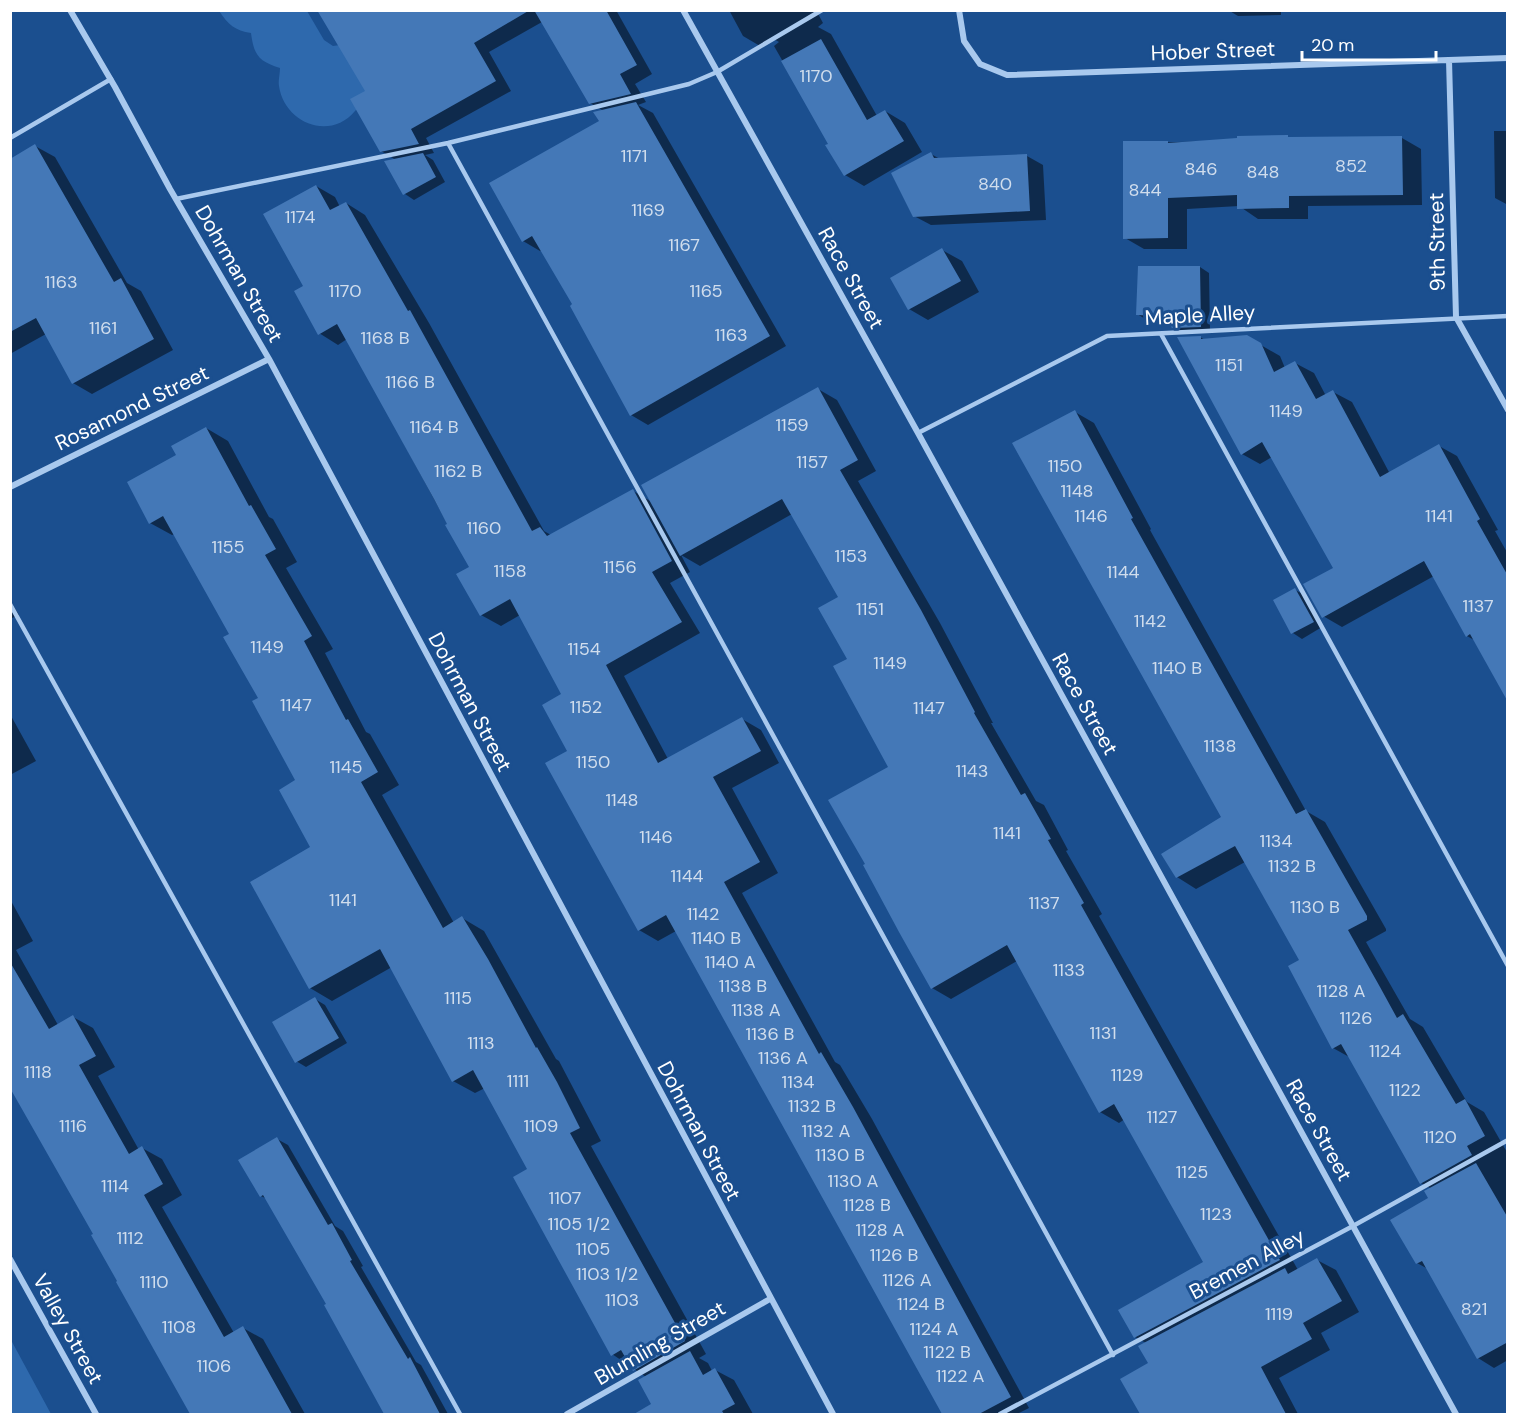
<svg xmlns="http://www.w3.org/2000/svg" width="1518" height="1425" font-family="'DM Sans',sans-serif">
<style>
.green{fill:#2e69ad}
.shadow{fill:#0007}
.building{fill:#4478b7}
.lines{fill:none;stroke-linecap:round;stroke-linejoin:round}
.service{stroke:#a9c9ee;stroke-width:4.5}
.minor{stroke:#a9c9ee;stroke-width:6}
.labels{text-anchor:middle;stroke-width:6;stroke-linejoin:round;paint-order:stroke}
.number-label{font-size:18px;fill:#d0dded}
.street-label{font-size:21px;fill:#fff;stroke:#1b4f8f}
</style>
<rect width="100%" height="100%" fill="#1b4f8f"/>
<path class="green" d="M219 11H307L324 40 333 46 347 44 368 68C367 78 368 92 364 101 363 104 358 108 355 111 329 142 284 122 279 86 278 81 280 74 280 68 259 61 254 56 251 33 235 31 228 24 219 11Z
M11 1340 51 1414H11Z"/>
<path class="shadow" d="M318 10H616L652 74 635 84 646 102 638 105 653 113 786 346 648 425 631 415 572 306 574 305 542 250 540 251 523 241 601 122 604 111 590 103 542 22 489 52 511 91 426 138 434 153 425 155 433 160 445 182 414 200 405 194 396 160 381 151 367 91Z
M729 10H816L823 23 818 27 831 34 877 116 885 111 905 123 922 152 864 186 845 175 830 144 774 46 779 42 772 38 760 46 743 36Z
M1228 10H1281V15L1238 16Z
M1494 131H1508V205L1495 198Z
M1402 138 1421 149 1422 205 1308 206V219H1258L1239 206 1187 209V249H1144L1125 238 1124 143Z
M35 146 55 157 127 283 141 291 173 350 92 394 73 383 46 334 10 354V246Z
M931 154 940 159 1027 156 1043 165 1046 220 931 225 914 216Z
M316 186 335 197 340 207 346 203 365 215 429 323 544 531 551 535 633 491 652 502 818 389 837 400 876 471 858 481 940 623 993 723H991L1036 801 1044 805 1068 850 1066 851 1102 914 1099 916 1298 1270 1317 1260 1336 1270 1359 1312 1321 1333 1330 1350 1279 1378 1298 1414H1142L1122 1380 1150 1364 1146 1343 1135 1337 1205 1262 1125 1119 1119 1123 1100 1112 1017 961 951 999 932 988 890 768 849 659 840 598 792 514 700 566 681 555 690 572 670 583 700 633 624 676 668 759 742 719 761 730 779 763 732 788 778 873 742 893 835 1062 840 1065 872 1119 1029 1408 1017 1414H943L676 931 658 941 639 930 569 752 563 695 520 615 501 626 481 615 458 575 471 567 347 339 338 345 319 333 305 287Z
M942 250 962 261 979 292 928 320 909 309Z
M1200 267 1209 273 1210 331 1183 333 1173 327 1170 320H1147L1137 314Z
M1200 337 1205 340 1247 337 1280 356 1285 368 1295 363 1314 373 1326 396 1333 392 1352 402 1390 474 1439 446 1457 456 1498 530 1495 531 1508 554V699L1474 640 1467 636 1434 576 1342 627 1323 616 1335 568 1272 457 1260 464 1242 454 1179 338Z
M1075 412 1094 423 1151 529 1150 530 1306 811 1325 822 1386 929V931L1366 942 1410 1019 1423 1027 1467 1102 1484 1112 1508 1154V1360L1494 1368 1478 1358 1428 1269 1417 1263 1432 1189 1421 1183 1351 1058 1333 1048 1301 961 1245 862 1196 889 1177 877 1223 817Z
M206 428 228 441 269 517 273 519 297 562 286 568 333 649 325 653 366 732 370 734 399 785 382 795 454 923 462 918 484 931 556 1059 559 1061 601 1141 591 1146 706 1354 699 1358 708 1363 712 1371 715 1370 734 1380 753 1414H659L640 1380 646 1377 612 1354 529 1169 485 1088 475 1093 453 1081 392 967 332 1001 310 988 312 848 297 781 231 635 175 534 172 535 150 523 178 456Z
M1295 590 1305 595 1322 627 1302 639 1293 633 1275 601Z
M10 600 19 615 10 619Z
M10 714 36 761 10 775Z
M10 899 33 941 16 950 58 1025 73 1017 93 1028 115 1067 98 1076 139 1150 142 1148 162 1159 182 1195 162 1207 234 1333 243 1328 263 1339 305 1414H191L118 1282 95 1235 10 1086Z
M315 999 325 1005 347 1043 306 1067 296 1061Z
M277 1139 288 1145 335 1226 343 1231 363 1266 361 1267 416 1362 421 1365 448 1414H386L326 1306 328 1305 267 1199 261 1196Z"/>
<path class="building" d="M317 10H530L474 43 496 81 411 129 419 144 380 152 350 99 365 91Z
M534 10H606L637 65 620 74 631 94 589 104Z
M821 39 867 120 885 110 904 141 844 176 825 145 828 144 781 61Z
M636 102 770 336 630 416 570 306 572 304 532 236 522 242 489 183 599 121 593 112Z
M1288 135V137L1402 136 1403 195 1289 196V208L1237 209V195L1168 198V238L1123 239V141H1168V143L1237 138V136Z
M35 144 114 282 121 278 154 339 72 384 36 318 10 332V159Z
M931 152 934 158 1027 154 1030 211 913 217 891 173Z
M423 153 436 177 403 195 384 161Z
M316 185 330 210 346 202 408 311 410 310 532 531 540 527 547 536 633 489 672 561 652 572 682 622 606 665 658 763 742 717 761 751 713 777 760 862 724 882 819 1054 821 1052 853 1107 1011 1397 979 1414H942L666 915 638 931 545 763 567 751 542 705 561 694 510 599 480 616 456 574 469 567 445 525 447 524 434 499 337 324 318 335 294 291 303 286 263 214Z
M942 248 961 281 908 310 890 278Z
M1138 266H1200L1201 327 1172 328 1165 316 1136 315Z
M1247 335 1261 343 1274 372 1295 361 1316 399 1333 390 1380 477 1439 444 1480 519 1477 521 1508 576V702L1470 634 1466 637 1424 561 1322 618 1303 584 1333 568 1262 442 1241 455 1177 337 1201 336V339Z
M818 387 858 460 840 470 921 610 975 712 974 713 1021 795 1025 793 1051 839 1048 840 1084 903 1081 905 1280 1260 1134 1338 1118 1310 1203 1262 1114 1104 1099 1113 1007 945 931 989 899 932 863 865 865 864 828 800 888 767 833 666 847 659 818 608 838 597 782 499 680 556 641 485Z
M1075 410 1133 518 1131 519 1296 814 1306 809 1367 916V920L1348 930 1380 987 1397 1018 1403 1014 1456 1104 1465 1099 1485 1136 1467 1146 1472 1155 1420 1184 1341 1044 1332 1049 1288 966 1299 960 1235 846 1176 878 1161 854 1221 817 1012 443Z
M206 427 249 506 251 505 276 549 265 555 312 636 304 641 346 720 348 719 378 772 361 782 443 928 462 916 488 959 536 1048 537 1047 557 1082 580 1128 570 1133 685 1341 633 1371 621 1350 611 1356 513 1177 527 1169 473 1070 452 1082 380 949 309 989 250 882 310 847 279 790 295 780 252 701 258 698 223 637 229 634 163 516 149 524 127 482 176 455 171 446Z
M1295 588 1314 622 1291 634 1273 600Z
M10 962 49 1029 73 1015 96 1056 79 1065 129 1154 142 1146 163 1184 144 1195 224 1337 243 1326 292 1414H190L116 1282 117 1281 91 1235 93 1234 10 1088Z
M315 997 339 1038 295 1063 272 1022Z
M277 1137 328 1225 332 1223 352 1260 350 1261 408 1359 410 1357 440 1414H384L324 1305 326 1304 263 1195 260 1197 238 1160Z
M1476 1163 1508 1218V1342L1477 1359 1422 1261 1416 1264 1390 1220 1428 1198 1424 1191Z
M1317 1258 1342 1301 1303 1323 1312 1339 1261 1367 1286 1414H1140L1120 1379 1148 1363 1138 1346 1285 1268 1288 1274Z
M690 1351 703 1375 715 1368 735 1404 722 1411 724 1414H634L651 1404 638 1380Z"/>
<g class="lines">
<path class="service" d="M10 138 111 79
M448 143 1113 1355
M176 199 448 143 689 84 717 72 822 10
M1161 334 1508 966
M918 433 1107 336 1508 316
M10 604 460 1414
M1000 1414 1353 1226 1508 1140"/>
<path class="minor" d="M70 10 115 87 170 189 269 359 833 1414
M683 10 918 433 1456 1414
M959 10 964 41 980 64 1007 75 1508 58
M1449 60 1456 317 1508 410
M10 487 269 359
M10 1259 96 1414
M567 1414 770 1299"/>
</g>
<g class="labels">
<g class="number-label">
<text x="816" y="82">1170</text>
<text x="634" y="162">1171</text>
<text x="1351" y="172">852</text>
<text x="1201" y="175">846</text>
<text x="1263" y="178">848</text>
<text x="995" y="190">840</text>
<text x="1145" y="196">844</text>
<text x="648" y="216">1169</text>
<text x="300" y="223">1174</text>
<text x="684" y="251">1167</text>
<text x="61" y="288">1163</text>
<text x="345" y="297">1170</text>
<text x="706" y="297">1165</text>
<text x="103" y="334">1161</text>
<text x="731" y="341">1163</text>
<text x="385" y="344">1168 B</text>
<text x="1229" y="371">1151</text>
<text x="410" y="388">1166 B</text>
<text x="1286" y="417">1149</text>
<text x="792" y="431">1159</text>
<text x="434" y="433">1164 B</text>
<text x="812" y="468">1157</text>
<text x="1065" y="472">1150</text>
<text x="458" y="477">1162 B</text>
<text x="1077" y="497">1148</text>
<text x="1091" y="522">1146</text>
<text x="1439" y="522">1141</text>
<text x="484" y="534">1160</text>
<text x="228" y="553">1155</text>
<text x="851" y="562">1153</text>
<text x="620" y="573">1156</text>
<text x="510" y="577">1158</text>
<text x="1123" y="578">1144</text>
<text x="1478" y="612">1137</text>
<text x="870" y="615">1151</text>
<text x="1150" y="627">1142</text>
<text x="267" y="653">1149</text>
<text x="584" y="655">1154</text>
<text x="890" y="669">1149</text>
<text x="1177" y="674">1140 B</text>
<text x="296" y="711">1147</text>
<text x="586" y="713">1152</text>
<text x="929" y="714">1147</text>
<text x="1220" y="752">1138</text>
<text x="593" y="768">1150</text>
<text x="346" y="773">1145</text>
<text x="972" y="777">1143</text>
<text x="622" y="806">1148</text>
<text x="1007" y="839">1141</text>
<text x="656" y="843">1146</text>
<text x="1276" y="847">1134</text>
<text x="1292" y="872">1132 B</text>
<text x="687" y="882">1144</text>
<text x="343" y="906">1141</text>
<text x="1044" y="909">1137</text>
<text x="1315" y="913">1130 B</text>
<text x="703" y="920">1142</text>
<text x="716" y="944">1140 B</text>
<text x="730" y="968">1140 A</text>
<text x="1069" y="976">1133</text>
<text x="743" y="992">1138 B</text>
<text x="1341" y="997">1128 A</text>
<text x="458" y="1004">1115</text>
<text x="756" y="1016">1138 A</text>
<text x="1356" y="1024">1126</text>
<text x="1103" y="1039">1131</text>
<text x="770" y="1040">1136 B</text>
<text x="481" y="1049">1113</text>
<text x="1385" y="1057">1124</text>
<text x="783" y="1064">1136 A</text>
<text x="38" y="1078">1118</text>
<text x="1127" y="1081">1129</text>
<text x="518" y="1087">1111</text>
<text x="798" y="1088">1134</text>
<text x="1405" y="1096">1122</text>
<text x="812" y="1112">1132 B</text>
<text x="1162" y="1123">1127</text>
<text x="73" y="1132">1116</text>
<text x="541" y="1132">1109</text>
<text x="826" y="1137">1132 A</text>
<text x="1440" y="1143">1120</text>
<text x="840" y="1161">1130 B</text>
<text x="1192" y="1178">1125</text>
<text x="853" y="1187">1130 A</text>
<text x="115" y="1192">1114</text>
<text x="565" y="1204">1107</text>
<text x="867" y="1211">1128 B</text>
<text x="1216" y="1220">1123</text>
<text x="579" y="1230">1105 1/2</text>
<text x="880" y="1236">1128 A</text>
<text x="130" y="1244">1112</text>
<text x="593" y="1255">1105</text>
<text x="894" y="1261">1126 B</text>
<text x="607" y="1280">1103 1/2</text>
<text x="907" y="1286">1126 A</text>
<text x="154" y="1288">1110</text>
<text x="622" y="1306">1103</text>
<text x="921" y="1310">1124 B</text>
<text x="1474" y="1315">821</text>
<text x="1279" y="1320">1119</text>
<text x="179" y="1333">1108</text>
<text x="934" y="1335">1124 A</text>
<text x="947" y="1358">1122 B</text>
<text x="214" y="1372">1106</text>
<text x="960" y="1382">1122 A</text>
</g>
<g class="street-label">
<text transform="translate(1213 51) rotate(-2)" y="7">Hober Street</text>
<text transform="translate(1437 242) rotate(-91)" y="7">9th Street</text>
<text transform="translate(239 274) rotate(60)" y="7">Dohrman Street</text>
<text transform="translate(851 278) rotate(61)" y="7">Race Street</text>
<text transform="translate(1200 315) rotate(-3)" y="7">Maple Alley</text>
<text transform="translate(132 408) rotate(-26)" y="7">Rosamond Street</text>
<text transform="translate(470 702) rotate(62)" y="7">Dohrman Street</text>
<text transform="translate(1085 704) rotate(61)" y="7">Race Street</text>
<text transform="translate(1319 1130) rotate(61)" y="7">Race Street</text>
<text transform="translate(699 1131) rotate(62)" y="7">Dohrman Street</text>
<text transform="translate(1247 1264) rotate(-28)" y="7">Bremen Alley</text>
<text transform="translate(68 1329) rotate(61)" y="7">Valley Street</text>
<text transform="translate(660 1343) rotate(-30)" y="7">Blumling Street</text>
</g>
</g>
<rect width="1518" height="1425" fill="none" stroke="#ffffff" stroke-width="24"/>
<path d="M1302 51v9h134v-9" fill="none" stroke="#ffffff" stroke-width="3"/>
<text x="1311" y="51" font-size="18" fill="#ffffff" stroke="#1b4f8f" stroke-width="4.5" paint-order="stroke">20 m</text>
</svg>
